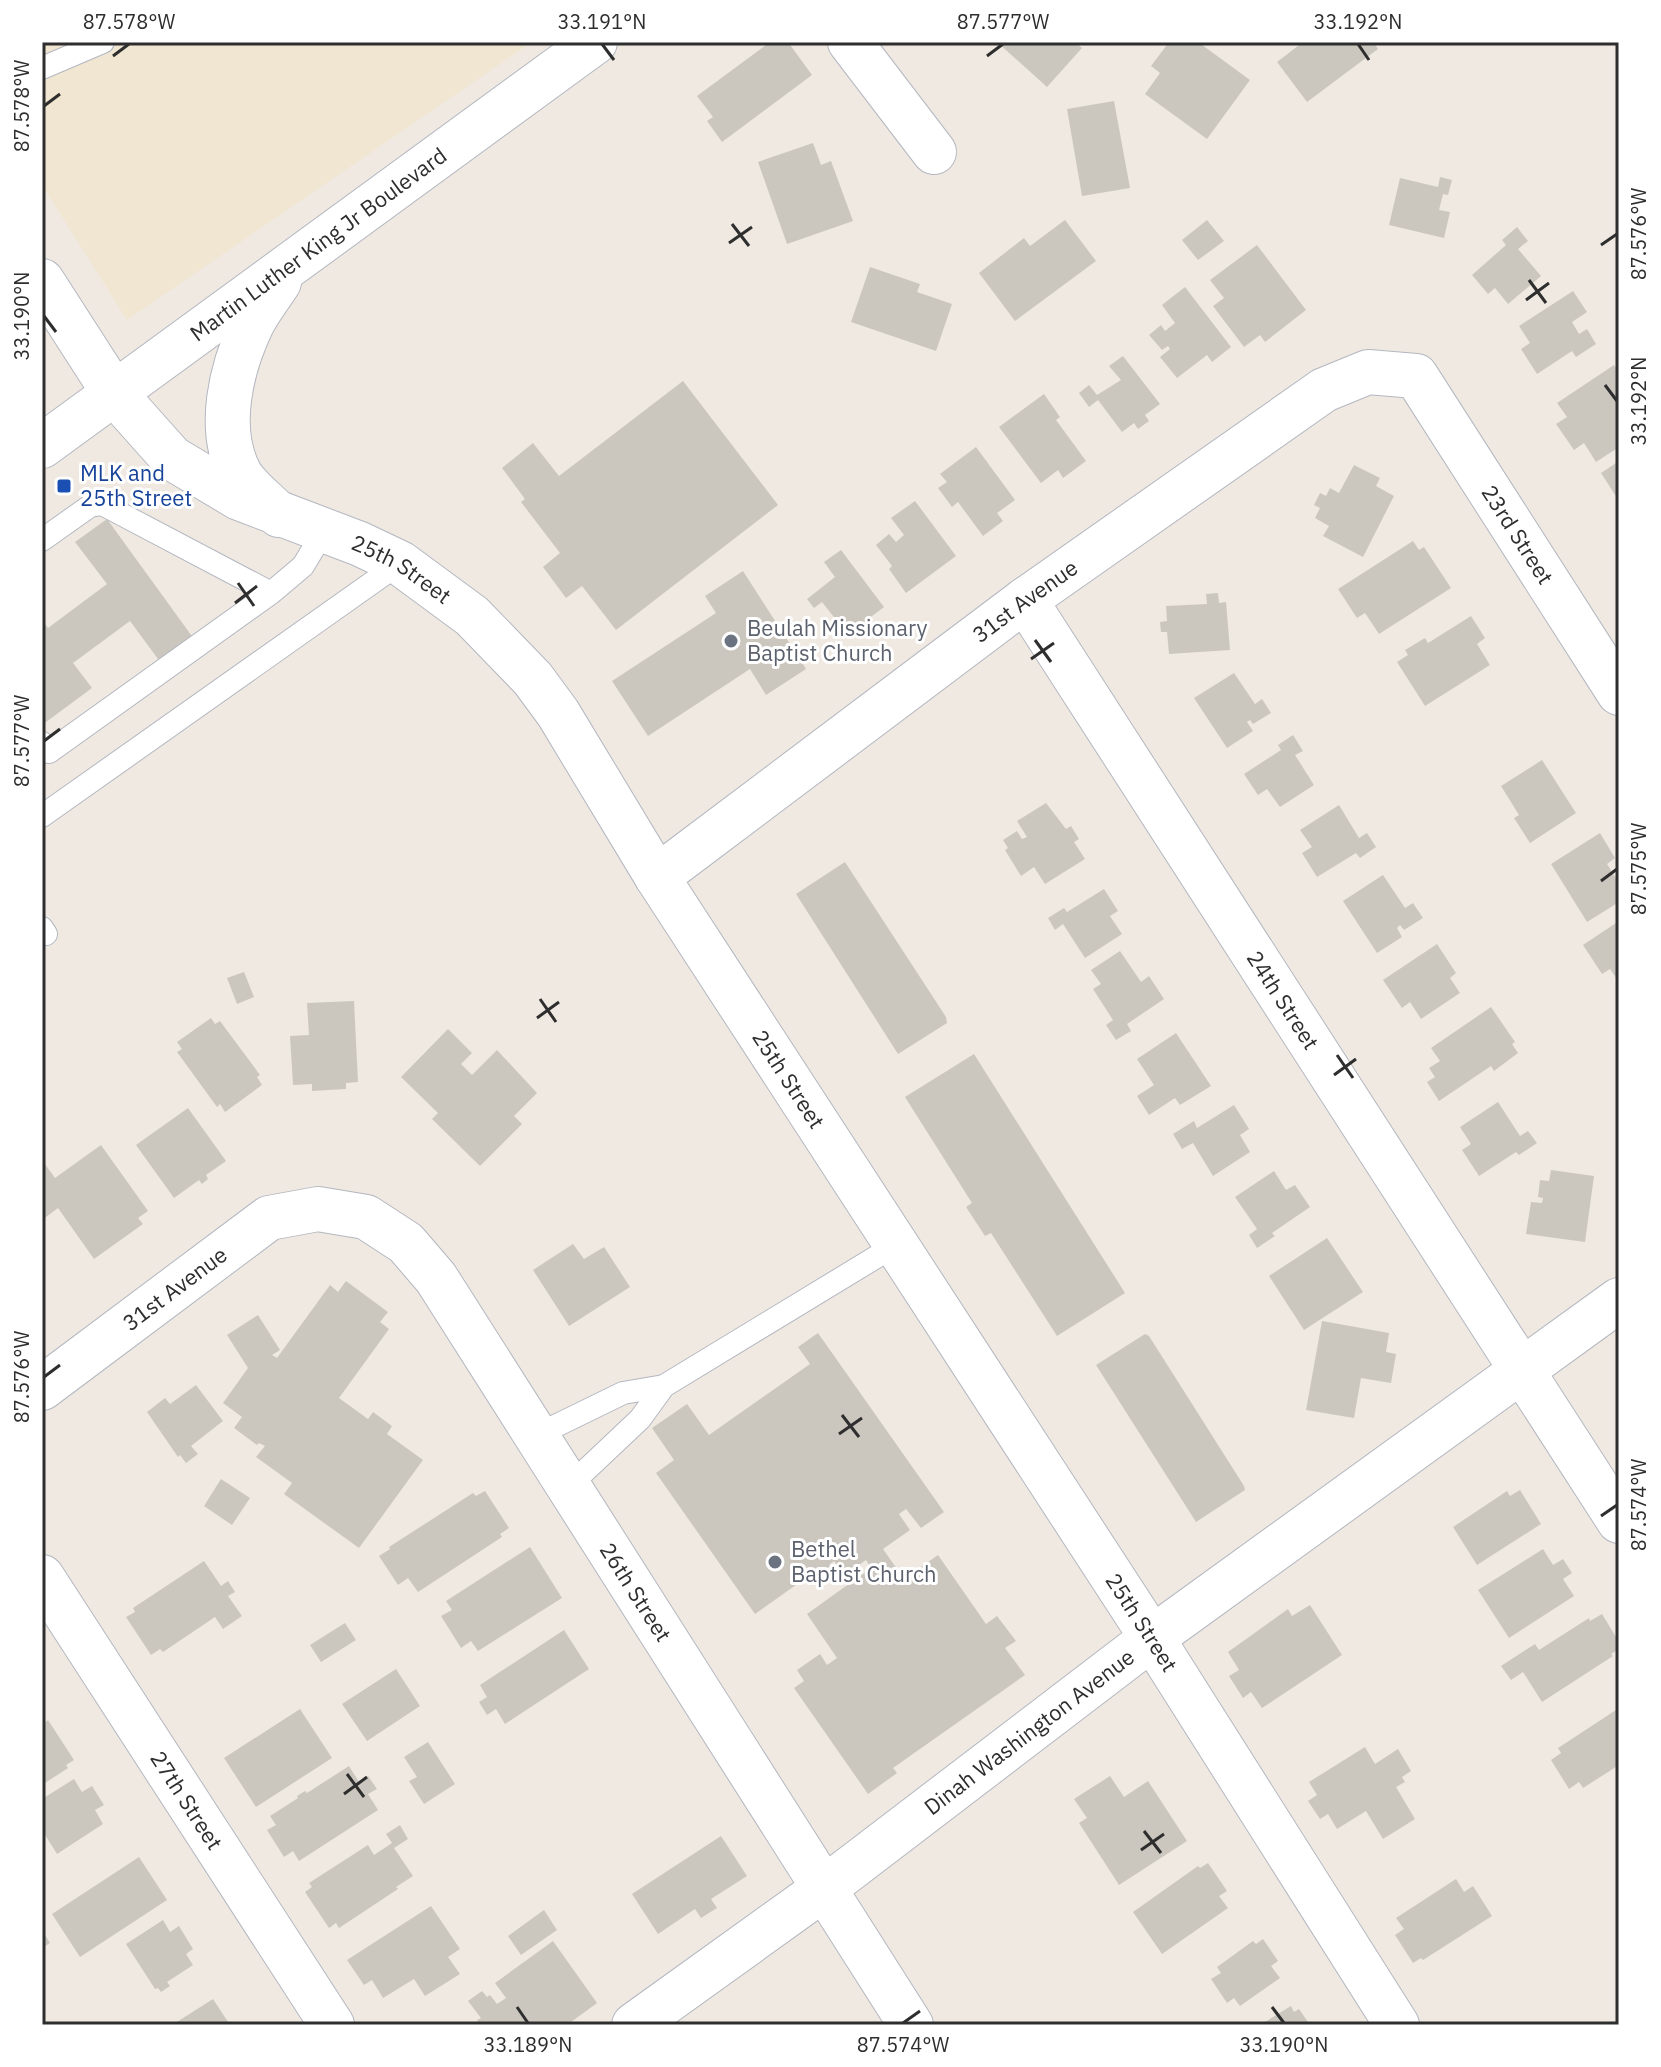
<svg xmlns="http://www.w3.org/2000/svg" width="1661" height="2067" font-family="'IBM Plex Sans',sans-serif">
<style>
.education{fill:#f0e6d1}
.building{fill:#cbc7bf}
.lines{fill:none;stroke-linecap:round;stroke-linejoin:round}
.lane-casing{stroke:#b4b7c1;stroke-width:24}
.street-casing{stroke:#b4b7c1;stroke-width:46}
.secondary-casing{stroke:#b4b7c1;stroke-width:46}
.lane{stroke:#fff;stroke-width:22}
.street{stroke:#fff;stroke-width:44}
.secondary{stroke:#fff;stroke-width:44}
.ticks{fill:none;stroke:#2e2e2e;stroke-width:3}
.transit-dot{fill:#1a4fb4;stroke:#fff;stroke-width:3}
.worship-dot{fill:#6b7280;stroke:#fff;stroke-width:3}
.labels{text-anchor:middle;stroke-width:6;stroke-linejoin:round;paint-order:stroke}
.street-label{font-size:22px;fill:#2e2e2e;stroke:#fff}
.transit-label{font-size:22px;fill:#164399;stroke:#fff;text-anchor:start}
.worship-label{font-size:22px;fill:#5b616d;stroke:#fff;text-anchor:start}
.neatline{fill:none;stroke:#2e2e2e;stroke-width:3}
.ticks-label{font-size:20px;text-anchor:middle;fill:#2e2e2e}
</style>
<rect width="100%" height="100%" fill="#efe9e1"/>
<path class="education" d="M42 42H532L127 320 42 185Z"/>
<path class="building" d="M770 42H788L812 75 722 142 707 121 713 117 697 96Z
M997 42H1075L1082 48 1047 87Z
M1169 42H1198L1250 80 1207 139 1145 94 1160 73 1151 66Z
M1303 42H1373L1378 49 1307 102 1277 62Z
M1114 101 1130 188 1082 196 1067 109Z
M813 143 821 165 831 161 853 221 787 244 758 162Z
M1440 177 1452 180 1448 195 1443 194 1439 210 1450 212 1444 238 1389 225 1400 178 1438 187Z
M1065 220 1096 261 1015 321 979 273 1024 238 1030 246Z
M1207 220 1224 241 1198 260 1182 240Z
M1517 227 1528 241 1518 249 1541 276 1508 304 1495 288 1488 294 1472 275 1506 245 1502 240Z
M1257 245 1306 310 1265 342 1260 335 1244 347 1213 306 1224 298 1210 280Z
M870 267 920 284 917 292 952 304 936 351 851 322Z
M1185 287 1231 347 1212 362 1207 355 1177 378 1160 357 1170 349 1168 346 1162 350 1149 335 1161 325 1165 331 1175 323 1162 305Z
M1573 291 1587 312 1572 322 1579 334 1587 329 1596 344 1576 357 1572 351 1537 374 1521 349 1530 343 1519 326Z
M1123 356 1160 404 1145 415 1149 421 1138 429 1134 423 1122 432 1098 400 1089 407 1079 393 1089 385 1097 395 1121 380 1109 366Z
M1614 365 1619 372V447L1596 462 1584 443 1574 450 1556 424 1567 417 1557 403Z
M683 381 778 505 616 630 582 586 566 598 543 567 560 553 521 502 525 499 502 468 533 443 559 476Z
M1044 394 1060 417 1056 420 1086 461 1063 478 1058 470 1041 483 999 427Z
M976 447 1015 500 997 513 1003 521 983 536 958 502 952 507 938 488 947 482 940 474Z
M1619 461V501L1601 473Z
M1354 465 1380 478 1376 486 1394 496 1363 557 1323 536 1329 526 1315 518 1320 508 1314 505 1320 493 1326 496 1330 488 1339 493Z
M915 501 956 556 906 593 889 569 892 566 876 545 889 534 896 542 904 535 891 518Z
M107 519 194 639 161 663 130 621 73 663 92 688 42 725V620L48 628 107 584 75 542Z
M1413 541 1419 550 1424 547 1451 588 1379 634 1365 613 1357 618 1338 589Z
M841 550 884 607 846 636 842 631 838 634 831 625 837 621 822 602 814 608 807 599 835 577 824 562Z
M743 571 806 669 766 695 750 669 648 736 612 681 716 613 705 596Z
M1218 593 1219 603 1226 602 1230 650 1169 654 1167 632H1161L1160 622 1167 621 1166 606 1207 604 1206 594Z
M1471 616 1485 638 1477 644 1490 665 1425 706 1397 662 1408 655 1405 650 1425 638 1428 643Z
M1234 673 1255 704 1262 699 1271 713 1253 724 1250 720 1247 722 1253 731 1227 748 1194 698Z
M1293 735 1303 751 1295 755 1314 785 1280 807 1267 789 1258 795 1244 774 1281 750 1278 745Z
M1542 760 1576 813 1530 843 1514 818 1519 815 1501 786Z
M1046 803 1066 829 1071 826 1079 839 1074 842 1085 859 1045 884 1034 867 1021 876 1005 850 1008 848 1003 840 1017 831 1022 839 1027 837 1017 821Z
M1339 805 1359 838 1367 833 1376 847 1360 858 1356 853 1317 877 1302 853 1312 847 1300 830Z
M1600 833 1615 858 1607 864 1619 883V902L1587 922 1551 864Z
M845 862 946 1017 947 1023 898 1054 796 894Z
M1383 875 1405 908 1413 903 1423 918 1404 930 1400 925 1397 928 1402 937 1377 953 1343 901Z
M1104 889 1118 911 1110 916 1122 934 1085 958 1063 924 1055 930 1048 918 1064 908 1067 912Z
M1619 921V982L1610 969 1602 974 1583 945Z
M1437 944 1456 973 1450 978 1460 993 1421 1019 1410 1002 1402 1008 1383 980Z
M1120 951 1141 982 1149 976 1164 999 1127 1024 1131 1031 1116 1040 1106 1025 1113 1020 1093 989 1101 984 1091 970Z
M244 972 254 997 237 1004 227 978Z
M354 1001 358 1082 346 1083V1089L312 1091V1084L293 1085 290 1036 309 1035 307 1003Z
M1491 1007 1515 1042 1512 1044 1518 1053 1494 1071 1491 1066 1439 1101 1427 1082 1435 1077 1429 1068 1440 1061 1431 1048Z
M211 1018 215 1024 220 1021 260 1075 257 1077 262 1085 225 1112 220 1104 217 1107 177 1052 182 1049 177 1042Z
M448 1029 472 1053 461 1064 472 1075 497 1050 537 1093 514 1116 522 1124 480 1166 432 1119 438 1113 401 1077Z
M1176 1033 1211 1086 1180 1105 1175 1098 1149 1115 1137 1096 1154 1085 1137 1059Z
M974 1054 1125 1293 1057 1336 991 1233 985 1236 966 1207 972 1203 905 1097Z
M1498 1102 1520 1136 1528 1131 1537 1143 1519 1155 1516 1152 1479 1176 1462 1150 1471 1144 1460 1127Z
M1234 1105 1249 1129 1240 1135 1250 1152 1213 1176 1193 1143 1182 1149 1173 1134 1194 1121 1197 1128Z
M188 1108 226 1161 206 1175 208 1179 202 1184 199 1180 174 1198 136 1145Z
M101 1145 148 1211 138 1218 143 1224 94 1259 58 1208 42 1220V1160L55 1178Z
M1551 1170 1594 1176 1585 1242 1526 1234 1531 1202 1542 1203 1543 1198 1538 1197 1540 1180 1549 1181Z
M1274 1171 1286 1190 1295 1185 1310 1207 1272 1233 1275 1236 1257 1248 1249 1235 1257 1229 1235 1197Z
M1327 1238 1363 1292 1304 1330 1269 1276Z
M573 1244 584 1259 604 1247 630 1287 569 1326 533 1270Z
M346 1281 388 1312 380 1322 389 1329 339 1398 368 1419 373 1412 392 1426 387 1434 423 1460 359 1548 284 1494 292 1483 256 1457 265 1446 259 1443 257 1445 234 1428 242 1417 223 1403 248 1368 227 1335 258 1315 280 1350 272 1355 277 1358 330 1285 338 1292Z
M1322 1321 1389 1333 1386 1352 1396 1354 1391 1383 1361 1378 1354 1418 1306 1410Z
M818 1333 944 1512 921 1528 906 1509 899 1514 910 1530 883 1549 904 1579 938 1555 986 1624 997 1616 1016 1641 1005 1648 1025 1675 893 1768 897 1773 868 1794 794 1688 804 1681 797 1670 820 1654 827 1665 837 1658 807 1614 871 1568 866 1560 844 1575 834 1561 830 1564 832 1567 816 1577 813 1573 755 1614 656 1473 674 1460 652 1428 687 1404 709 1435 810 1364 798 1347Z
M1145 1334 1149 1336 1244 1486 1245 1490 1196 1522 1096 1365Z
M196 1385 223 1421 191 1446 198 1454 186 1463 180 1455 178 1457 147 1412 165 1398 170 1404Z
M221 1479 250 1498 232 1525 204 1506Z
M1520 1490 1541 1524 1477 1565 1453 1527 1507 1491 1510 1496Z
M485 1491 509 1528 500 1534 502 1537 418 1592 408 1578 398 1585 379 1556 390 1549 389 1547 473 1493 476 1496Z
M530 1547 562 1598 478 1651 471 1641 461 1648 441 1616 452 1610 446 1601Z
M1543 1549 1553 1565 1563 1559 1572 1573 1563 1579 1574 1596 1509 1638 1478 1590Z
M204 1561 221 1586 228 1581 235 1592 228 1596 242 1616 223 1629 215 1617 163 1652 160 1649 151 1655 126 1617 135 1612 133 1608Z
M1310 1605 1342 1655 1262 1708 1251 1692 1243 1698 1229 1676 1239 1670 1228 1652 1288 1609 1292 1616Z
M1602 1614 1619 1642V1649L1611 1654 1613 1656 1542 1702 1523 1672 1511 1680 1501 1666 1535 1644 1539 1650 1589 1618 1590 1621Z
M345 1623 356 1640 321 1662 310 1645Z
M564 1630 589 1669 505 1724 496 1709 487 1715 479 1702 487 1697 480 1685Z
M396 1669 420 1706 367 1741 342 1704Z
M1619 1708V1765L1583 1788 1579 1782 1569 1789 1551 1760 1561 1753 1558 1748Z
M300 1709 332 1758 256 1807 224 1758Z
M48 1720 74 1760 66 1765 68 1768 42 1785V1725Z
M428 1742 455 1784 424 1804 409 1781 417 1777 404 1757Z
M1365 1747 1375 1764 1398 1749 1411 1771 1402 1777 1405 1782 1396 1787 1415 1819 1383 1839 1366 1811 1337 1829 1328 1814 1320 1819 1308 1801 1317 1795 1309 1782Z
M349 1766 359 1782 368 1776 377 1789 368 1794 378 1810 299 1861 293 1851 284 1857 267 1830 276 1825 270 1816 298 1798 297 1796 305 1791 307 1793Z
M1110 1776 1124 1797 1148 1781 1187 1841 1119 1885 1079 1823 1087 1818 1074 1799Z
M74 1779 82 1792 92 1786 104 1805 95 1810 103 1824 57 1854 42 1830V1799Z
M400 1825 408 1839 394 1848 413 1876 396 1887 398 1889 339 1928 336 1923 329 1928 305 1892 312 1887 309 1883 368 1845 374 1855 392 1843 386 1834Z
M721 1836 747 1876 711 1899 717 1908 701 1918 695 1909 658 1934 632 1894Z
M139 1857 167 1900 80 1957 52 1914Z
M1208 1863 1227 1891 1219 1896 1228 1908 1162 1954 1133 1912 1198 1866 1200 1868Z
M1456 1879 1464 1892 1473 1886 1492 1916 1423 1960 1421 1958 1413 1963 1395 1935 1404 1929 1396 1918Z
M431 1906 460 1949 448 1957 460 1974 425 1996 414 1979 383 1998 372 1980 364 1985 347 1960Z
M544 1910 557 1930 521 1955 508 1936Z
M163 1920 170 1932 179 1926 193 1949 186 1954 193 1965 167 1982 170 1986 161 1992 158 1988 155 1989 126 1944Z
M42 1930 50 1943 42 1948Z
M1263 1939 1278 1961 1271 1966 1280 1978 1240 2006 1234 1998 1227 2003 1211 1979 1221 1973 1217 1967 1253 1941 1256 1944Z
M553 1941 597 2003 567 2025H480L477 2020 481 2018 468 2001 482 1991 487 1997 490 1995 497 2004 506 1998 495 1983Z
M213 1999 230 2025H172Z
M1291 2006 1294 2012 1299 2009 1310 2025H1260Z"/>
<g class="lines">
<defs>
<path id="lane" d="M42 68 103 42
M42 540 90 506 102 504 271 593
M42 743 49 752 271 593 303 566 324 531
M42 816 400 563
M42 928 46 934
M664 1386 896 1245
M537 1435 623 1393 664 1386 640 1419 569 1486"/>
<g id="street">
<path d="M850 42 934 152"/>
<path id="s1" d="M42 281 114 393 172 458 239 498 360 544 400 563 472 616 533 679 558 713 657 877 1152 1638 1397 2025"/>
<path id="s2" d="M1025 600 1619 1521"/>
<path id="s3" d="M657 877 1025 600 1324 390 1368 372 1416 376 1619 693"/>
<path id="s4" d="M42 1388 269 1218 318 1209 366 1217 406 1243 436 1278 911 2025"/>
<path id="s5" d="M42 1577 332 2025"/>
<path id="s6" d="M634 2025 826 1887 1152 1638 1619 1300"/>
</g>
<g id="secondary">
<path d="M279 282C270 296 259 310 252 324 231 368 216 429 240 474 249 489 267 502 279 515"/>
<path id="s7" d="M42 446 595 42"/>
</g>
</defs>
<use href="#lane" class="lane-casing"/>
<use href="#street" class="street-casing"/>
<use href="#secondary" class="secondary-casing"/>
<use href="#lane" class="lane"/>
<use href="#street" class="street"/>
<use href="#secondary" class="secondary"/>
</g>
<path class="ticks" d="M602 44 614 60M1358 44 1369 60M113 56 129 44M987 56 1003 44M44 106 60 94M732 224 749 246M729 243 752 227M1601 245 1617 234M1529 280 1546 303M1526 300 1549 283M44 316 56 332M1605 385 1617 401M238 583 254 606M235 603 257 586M1035 640 1051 662M1031 659 1054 643M44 741 60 729M1601 881 1617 869M540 999 556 1022M537 1018 559 1002M1337 1055 1353 1078M1334 1075 1356 1059M44 1377 60 1365M842 1415 859 1437M839 1434 862 1418M1601 1516 1617 1505M347 1774 364 1797M344 1794 367 1777M1144 1831 1161 1853M1141 1850 1164 1834M517 2007 528 2023M1272 2007 1284 2023M903 2023 920 2011"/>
<rect class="transit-dot" x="56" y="478" width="16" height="16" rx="4"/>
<g class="worship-dot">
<circle cx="731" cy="641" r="8"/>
<circle cx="775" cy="1562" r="8"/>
</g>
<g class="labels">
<g class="street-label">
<text dy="8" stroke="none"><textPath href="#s7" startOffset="342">Martin Luther King Jr Boulevard</textPath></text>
<text dy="8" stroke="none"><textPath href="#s3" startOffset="1110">23rd Street</textPath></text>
<text dy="8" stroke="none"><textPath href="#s1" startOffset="476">25th Street</textPath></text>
<text dy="8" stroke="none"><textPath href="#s3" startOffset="460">31st Avenue</textPath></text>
<text dy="8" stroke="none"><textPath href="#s2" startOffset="476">24th Street</textPath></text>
<text dy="8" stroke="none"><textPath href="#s1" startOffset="1124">25th Street</textPath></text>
<text dy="8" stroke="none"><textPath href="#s4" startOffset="166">31st Avenue</textPath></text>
<text dy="8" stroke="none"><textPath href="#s4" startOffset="848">26th Street</textPath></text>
<text dy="8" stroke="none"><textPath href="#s1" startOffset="1772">25th Street</textPath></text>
<text dy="8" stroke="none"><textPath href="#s6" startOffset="492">Dinah Washington Avenue</textPath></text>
<text dy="8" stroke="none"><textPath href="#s5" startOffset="266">27th Street</textPath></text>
</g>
<g class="transit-label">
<text x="80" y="481">MLK and<tspan x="80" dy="25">25th Street</tspan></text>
</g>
<g class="worship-label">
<text x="747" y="636">Beulah Missionary<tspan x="747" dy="25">Baptist Church</tspan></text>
<text x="791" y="1557">Bethel<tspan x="791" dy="25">Baptist Church</tspan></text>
</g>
</g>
<rect width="1661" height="2067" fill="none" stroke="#ffffff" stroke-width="88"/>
<rect x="44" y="44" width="1573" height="1979" class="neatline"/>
<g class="ticks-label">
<text x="129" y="29">87.578°W</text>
<text x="602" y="29">33.191°N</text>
<text x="1003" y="29">87.577°W</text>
<text x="1358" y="29">33.192°N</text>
<text transform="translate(22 106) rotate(-90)" y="7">87.578°W</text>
<text transform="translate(1639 234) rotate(-90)" y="7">87.576°W</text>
<text transform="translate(22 316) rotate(-90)" y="7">33.190°N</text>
<text transform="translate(1639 401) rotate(-90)" y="7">33.192°N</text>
<text transform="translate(22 741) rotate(-90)" y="7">87.577°W</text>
<text transform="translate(1639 869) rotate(-90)" y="7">87.575°W</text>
<text transform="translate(22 1377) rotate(-90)" y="7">87.576°W</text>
<text transform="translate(1639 1505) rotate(-90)" y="7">87.574°W</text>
<text x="528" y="2052">33.189°N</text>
<text x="903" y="2052">87.574°W</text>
<text x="1284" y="2052">33.190°N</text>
</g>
</svg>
